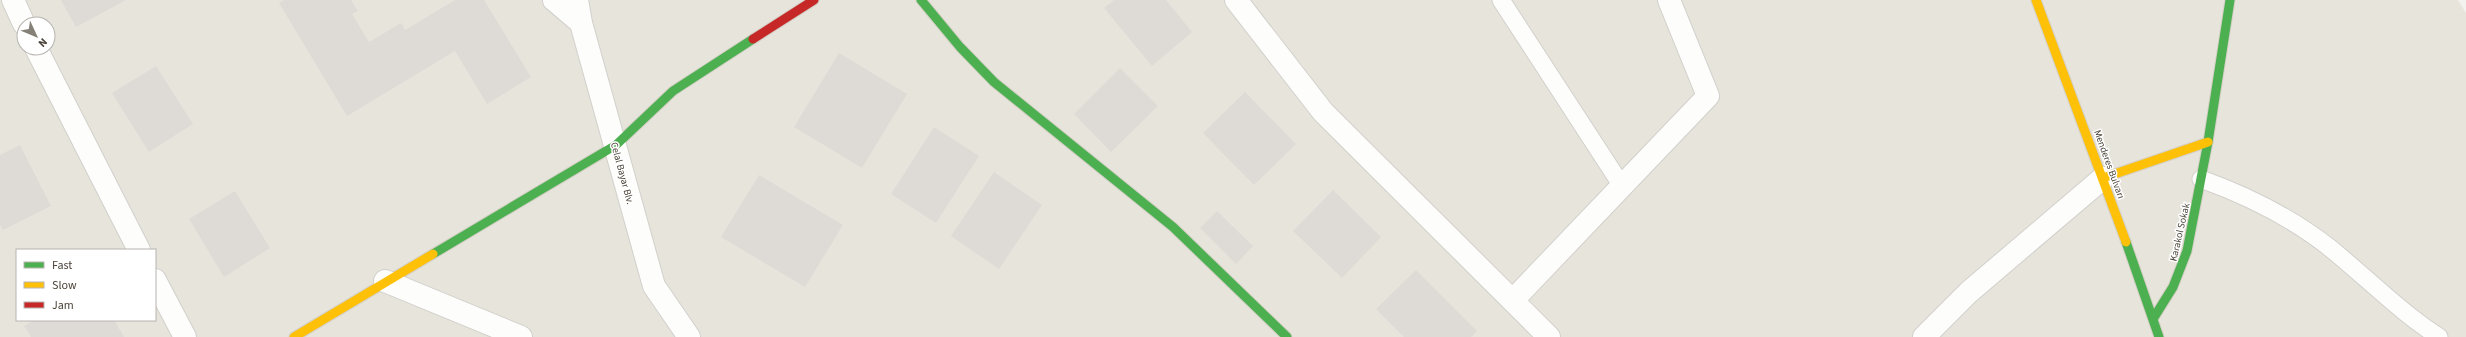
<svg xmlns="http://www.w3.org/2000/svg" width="2466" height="337" font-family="'Source Sans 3',sans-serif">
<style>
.residential{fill:#e7e4dc;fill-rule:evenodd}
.building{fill:#dedbd6}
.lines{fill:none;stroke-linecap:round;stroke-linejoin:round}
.lane-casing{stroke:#d2d0cb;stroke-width:19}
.street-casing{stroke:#d2d0cb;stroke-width:24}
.fast-casing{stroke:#d3cfc5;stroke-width:11}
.slow-casing{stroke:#d3cfc5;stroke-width:11}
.jam-casing{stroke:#d3cfc5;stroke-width:11}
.lane{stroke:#fdfdfc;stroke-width:17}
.street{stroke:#fdfdfc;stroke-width:22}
.fast{stroke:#4caf50;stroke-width:9}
.slow{stroke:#ffc107;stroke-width:9}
.jam{stroke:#c62828;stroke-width:9}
.labels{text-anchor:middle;stroke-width:3;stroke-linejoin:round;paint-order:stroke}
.street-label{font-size:10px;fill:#4b4439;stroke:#fff}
</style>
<rect width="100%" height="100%" fill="#f4f2ee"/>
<path class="residential" d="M0 0H2458L2466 13V337H0ZM24 24H48V48H24ZM17 250H155V320H17Z"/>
<path class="building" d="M61 0H126L76 27Z
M284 0H351L358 11 352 14 369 42 401 23 405 30 455 0H484L531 77 487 104 455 51 347 116 279 3Z
M1114 0H1166L1192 32 1152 66 1104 8Z
M839 53 907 94 862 168 794 127Z
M156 66 193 124 149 152 112 93Z
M1120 68 1158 106 1111 152 1074 114Z
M1245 92 1296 144 1254 185 1203 133Z
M934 127 979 156 936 223 891 194Z
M20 145 51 206 3 230 0 225V155Z
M994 172 1042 205 999 269 951 236Z
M759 175 843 225 805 287 721 237Z
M1333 190 1381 237 1342 278 1293 231Z
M235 191 270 248 224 277 189 219Z
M1217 211 1253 246 1236 264 1200 228Z
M1416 270 1477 331 1471 337H1404L1376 309Z
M34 320H114L124 337H31L24 326Z"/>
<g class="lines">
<defs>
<path id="lane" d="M1501 0 1622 186
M2201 179C2248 196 2291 217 2330 248 2367 278 2399 311 2439 337"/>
<path id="street" d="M13 0 24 24
M554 0 581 23
M577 0 581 23 654 286 689 337
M1236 0 1323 112 1549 337
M36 48 139 250
M155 280 185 337
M385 281 521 337
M1513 300 1708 96 1669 0
M1924 337 1969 292 2103 178"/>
<path id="fast" d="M921 0 960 47 994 82 1173 227 1287 337
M2126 242 2159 337
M433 254 616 145 673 91 753 39
M2153 319 2173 287 2187 251 2208 142 2230 0"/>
<path id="slow" d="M2036 0 2126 242
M2103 178 2208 142
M294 337 433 254"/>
<path id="jam" d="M753 39 814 0"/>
</defs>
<use href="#lane" class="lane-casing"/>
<use href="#street" class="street-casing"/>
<use href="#fast" class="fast-casing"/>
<use href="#slow" class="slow-casing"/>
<use href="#jam" class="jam-casing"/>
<use href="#lane" class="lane"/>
<use href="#street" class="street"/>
<use href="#fast" class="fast"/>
<use href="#slow" class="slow"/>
<use href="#jam" class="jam"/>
</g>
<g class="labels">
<g class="street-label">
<text transform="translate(2110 164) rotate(70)" y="4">Menderes Bulvarı</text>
<text transform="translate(623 173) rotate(75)" y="4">Celal Bayar Blv.</text>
<text transform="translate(2179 232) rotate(-77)" y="4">Karakol Sokak</text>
</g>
</g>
<rect x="16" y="249" width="140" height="72" fill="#ffffff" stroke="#b7b4b0"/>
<rect x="24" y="262" width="20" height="6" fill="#4caf50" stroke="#b7b4b0"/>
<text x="52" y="269" font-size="12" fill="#4b4439">Fast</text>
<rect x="24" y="282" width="20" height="6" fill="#ffc107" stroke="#b7b4b0"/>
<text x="52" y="289" font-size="12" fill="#4b4439">Slow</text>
<rect x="24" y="302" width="20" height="6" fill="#c62828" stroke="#b7b4b0"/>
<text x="52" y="309" font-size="12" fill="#4b4439">Jam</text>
<g transform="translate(36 36) rotate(134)"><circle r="19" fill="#ffffff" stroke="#b7b4b0"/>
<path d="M0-3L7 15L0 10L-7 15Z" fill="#868178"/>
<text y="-6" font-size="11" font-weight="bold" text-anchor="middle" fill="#4b4439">N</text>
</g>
</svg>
